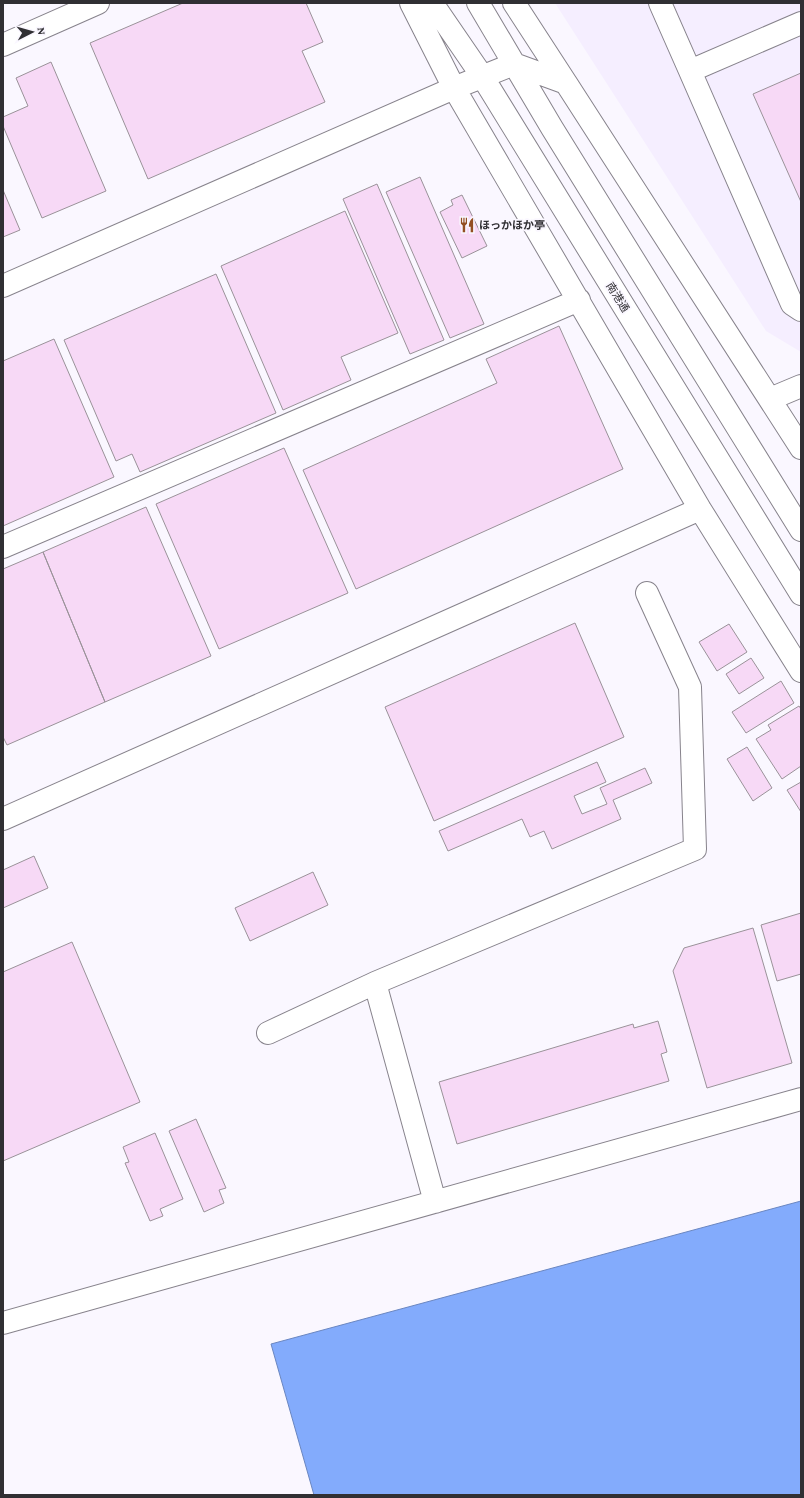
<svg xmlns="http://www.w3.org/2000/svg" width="804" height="1498" font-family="'Crimson Pro','Noto Sans JP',serif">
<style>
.built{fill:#f5eeff}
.water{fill:#83abfc;stroke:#6a86c0}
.building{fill:#f7d9f6;stroke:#9a9299}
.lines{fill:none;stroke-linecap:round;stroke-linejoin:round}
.minor-casing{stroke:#87838c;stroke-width:24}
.minor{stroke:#fff;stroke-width:22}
.labels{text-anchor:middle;stroke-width:3.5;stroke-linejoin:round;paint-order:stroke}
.poi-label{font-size:11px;font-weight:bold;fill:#302f33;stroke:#faf7ff;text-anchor:start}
.street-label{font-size:11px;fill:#302f33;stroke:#faf7ff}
</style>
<rect width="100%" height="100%" fill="#faf7ff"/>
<path class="built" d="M555 3H801V352L766 331Z"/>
<path class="water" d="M801 1201V1495H314L271 1344Z"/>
<path class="building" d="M183 3H306L323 42 302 51 325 102 148 179 90 43Z
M51 62 106 191 42 218 3 126V117L28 106 16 78Z
M801 73V202L753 94Z
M420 177 484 324 450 338 386 192Z
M377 184 444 340 410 354 343 199Z
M3 190 20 230 3 237Z
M462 195 487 246 462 258 440 212 453 205 451 200Z
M345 211 398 333 341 357 351 380 283 410 221 266Z
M216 274 276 413 140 472 132 454 116 461 64 340Z
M559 326 623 469 356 589 303 470 497 383 486 359Z
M54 339 114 477 3 526V361Z
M284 448 348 593 219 649 156 504Z
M146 507 211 656 105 702 43 552Z
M43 552 105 702 7 745 3 737V569Z
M575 623 624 737 434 821 385 707Z
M729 624 747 652 717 671 699 642Z
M751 658 764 678 739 694 726 674Z
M781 681 794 703 746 733 732 712Z
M799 706 801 709V766L782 779 756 739 771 730 768 725Z
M747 747 772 788 753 801 727 759Z
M597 762 606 782 574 796 582 814 607 804 600 788 645 768 652 783 613 800 621 819 552 849 544 831 530 837 522 819 448 851 439 831Z
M801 782V812L787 790Z
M34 856 48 888 3 908V870Z
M313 872 328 905 250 941 235 908Z
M801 913V974L777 981 761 925Z
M753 928 792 1063 707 1088 673 971 684 948Z
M72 942 140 1102 3 1161V972Z
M658 1021 667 1052 661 1054 669 1081 457 1144 439 1082 633 1024 634 1028Z
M196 1119 226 1188 219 1190 224 1203 204 1212 169 1131Z
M155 1133 183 1199 160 1209 163 1216 150 1221 125 1163 129 1162 123 1147Z"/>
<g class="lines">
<defs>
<path id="minor" d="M411 3 454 88 700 509 801 671
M432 3 482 76 801 594
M478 3 552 128 801 530
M514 3 566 83
M660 3 690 71 801 23
M3 45 98 3
M690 71 792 304 801 310
M3 286 454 88 514 64 566 83 801 448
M770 399 801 386
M3 547 579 300
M3 819 700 509
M268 1033 375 983
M435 1202 375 983 695 849 690 687 647 593
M3 1323 801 1099"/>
</defs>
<use href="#minor" class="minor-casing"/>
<use href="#minor" class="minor"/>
</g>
<defs>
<symbol id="restaurant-bare" viewBox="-9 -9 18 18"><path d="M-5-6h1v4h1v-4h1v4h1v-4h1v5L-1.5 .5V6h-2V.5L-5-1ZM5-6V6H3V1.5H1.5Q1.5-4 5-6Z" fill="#934f22" stroke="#faf7ff" stroke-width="2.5" paint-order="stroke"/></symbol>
</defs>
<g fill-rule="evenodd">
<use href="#restaurant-bare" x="456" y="214" width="22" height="22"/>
</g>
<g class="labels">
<g class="poi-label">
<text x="479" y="229">ほっかほか亭</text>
</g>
<g class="street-label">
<text transform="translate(618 297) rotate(58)" y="4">南港通</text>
</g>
</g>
<rect width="804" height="1498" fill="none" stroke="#302f33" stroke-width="8"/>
<g transform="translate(32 32) rotate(84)" stroke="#faf7ff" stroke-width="3" paint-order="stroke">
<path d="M0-3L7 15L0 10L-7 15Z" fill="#302f33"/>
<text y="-6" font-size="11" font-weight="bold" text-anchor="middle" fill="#302f33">N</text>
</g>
</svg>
